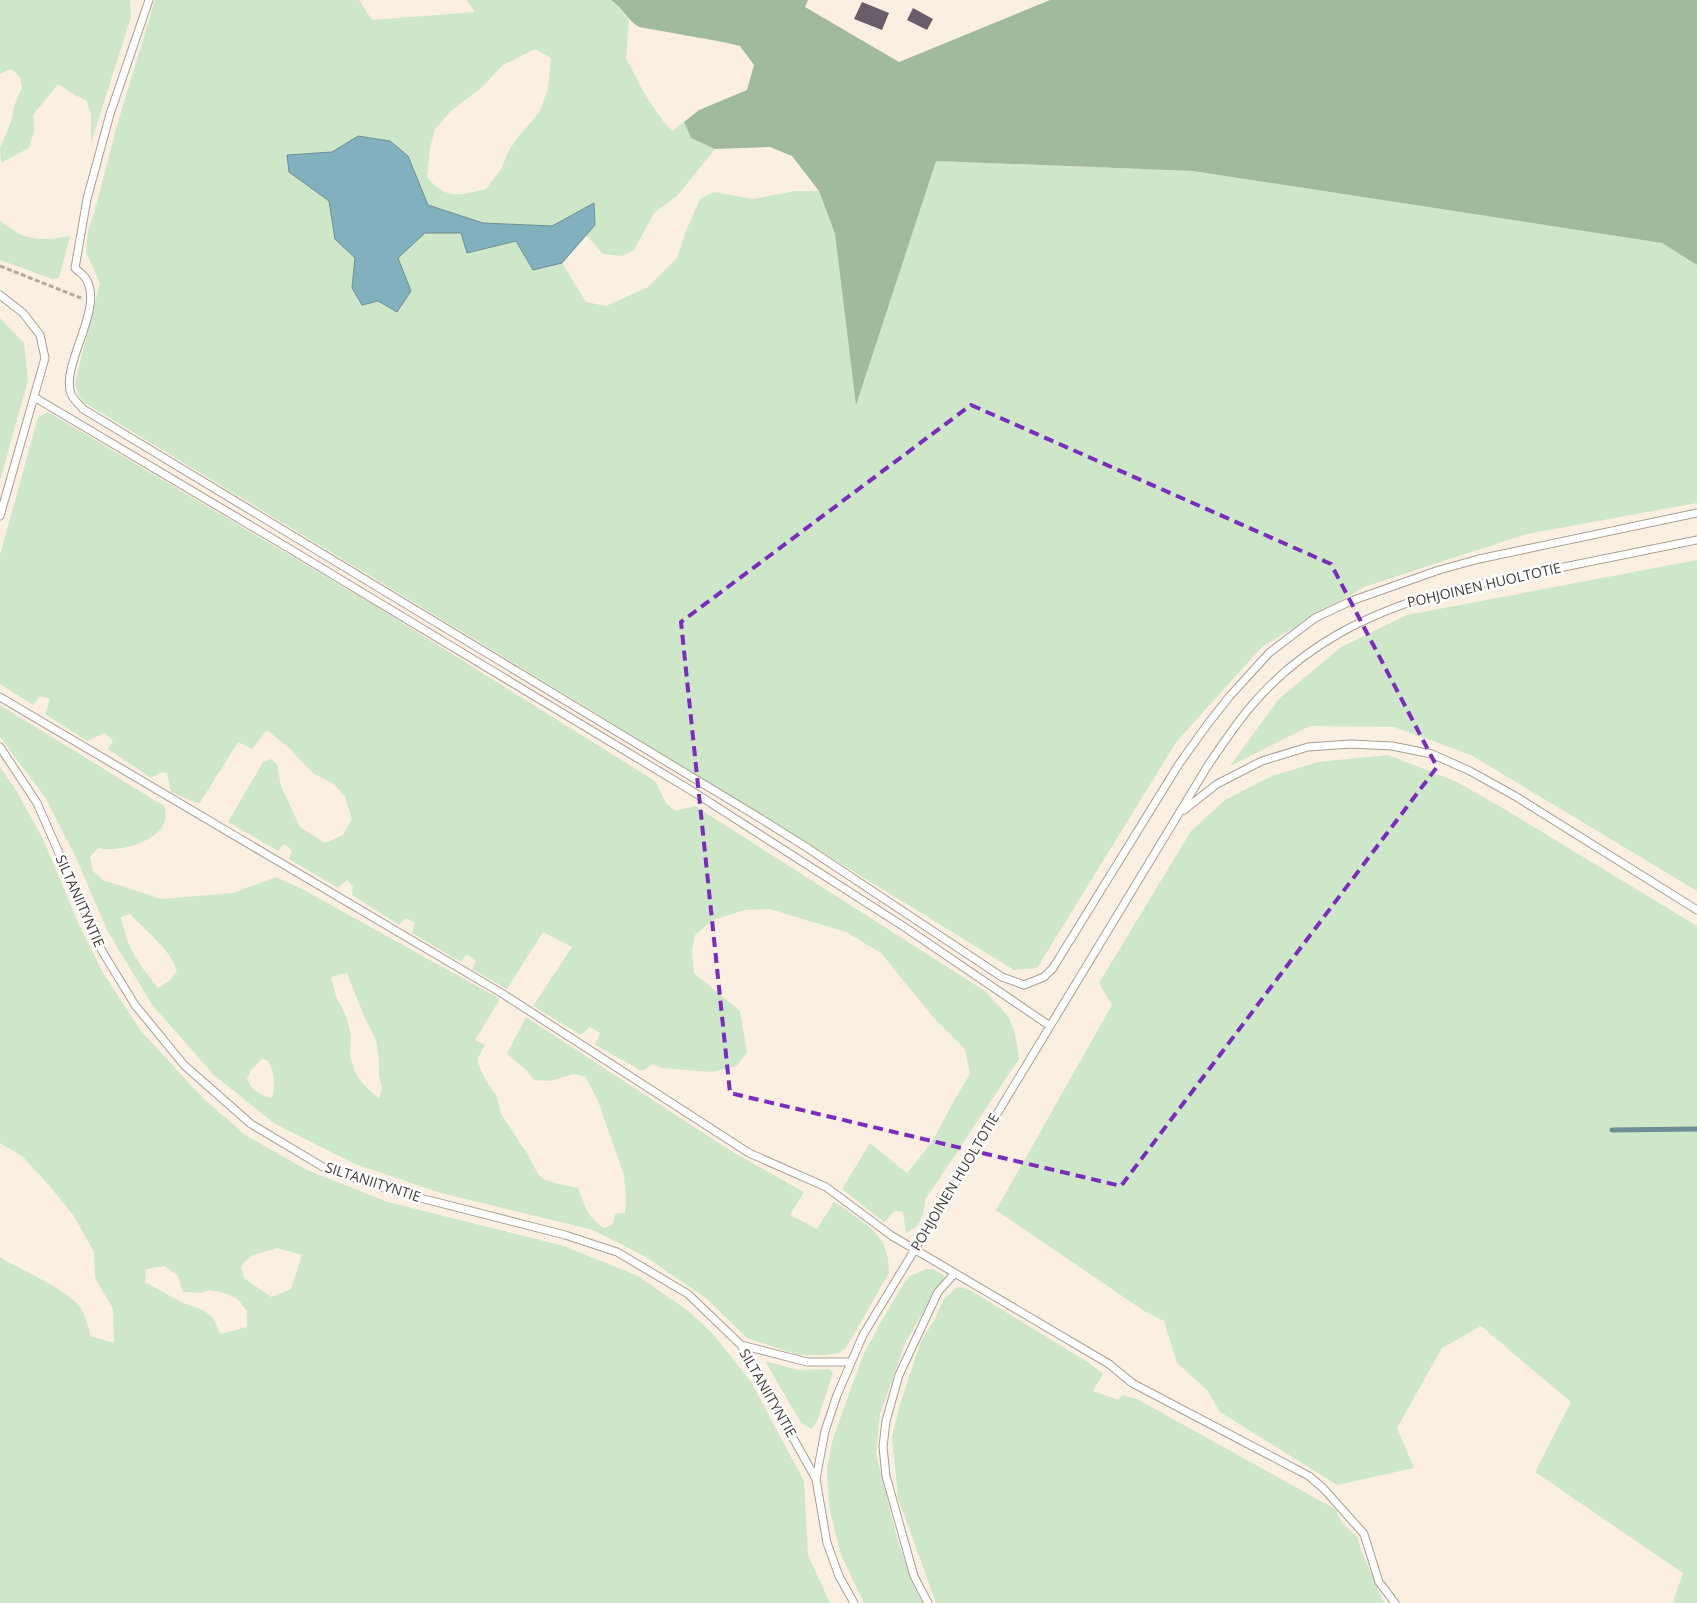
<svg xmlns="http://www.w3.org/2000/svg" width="1697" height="1603" font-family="'Open Sans',sans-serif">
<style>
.green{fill:#cde7c8;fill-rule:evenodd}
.forest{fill:#a0bb9b}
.water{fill:#81b1be;stroke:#6e8e95}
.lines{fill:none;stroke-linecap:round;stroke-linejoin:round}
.stream{stroke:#6e8e95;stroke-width:5}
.building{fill:#685d68}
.service-casing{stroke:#a99f91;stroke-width:9}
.path{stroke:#b3a99f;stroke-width:3;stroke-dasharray:5 2.5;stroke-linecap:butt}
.service{stroke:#fff;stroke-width:7}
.marked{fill:none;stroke:#7b2cbf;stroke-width:4;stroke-dasharray:10 6;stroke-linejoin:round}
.labels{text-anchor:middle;stroke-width:5;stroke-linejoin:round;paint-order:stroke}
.street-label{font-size:14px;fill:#403b36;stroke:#fff}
</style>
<rect width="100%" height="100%" fill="#fbefe1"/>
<path class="green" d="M0 0H130L131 17 91 143V114L86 100 75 95 58 84 33 115 34 131 29 148 1 163 0 148 12 119 14 106 22 88 20 77 11 69 0 74Z
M155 0H359L372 20 475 12 467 0H611L618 5 629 21 626 58 644 93 663 121 672 131 684 122 691 138 715 149 677 196 654 213 634 250 622 256 603 254 586 235 595 225 594 203 552 226 483 223 428 205 408 156 358 136 332 152 287 155 289 172 329 201 335 239 355 258 352 288 411 291 398 258 425 233H461L467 253 516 241 533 270 562 263 586 302 606 306 648 287 677 258 686 231 700 199 714 192 753 199 795 191H819L835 234 856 403 935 161 1193 171 1662 243 1697 265V503L1527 534 1364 587 1263 646 1177 741 1037 968 1014 970 568 696 85 403 78 394 75 383 100 283 86 252 88 231 95 210 117 125ZM535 49 551 58 548 89 539 113 517 138 507 154 502 168 486 189C459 195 447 201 427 177L430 148 435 129 451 111 482 87 503 65Z
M0 220C25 242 39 241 70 236L59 278 52 279 0 260Z
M0 318 24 343 28 380 0 481Z
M48 412 374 605 655 781 666 803 675 811 695 806 985 991 1008 1016 1015 1033 1019 1059 925 1200C924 1216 921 1226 906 1233L903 1212 895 1211 884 1222 842 1189 870 1143 907 1173 932 1142 955 1099 970 1074 965 1049 933 1017 881 953 846 932 770 909 745 910 713 920 695 935 692 951 694 973 740 1011 747 1052 737 1066 712 1072 662 1068 653 1064 642 1071 595 1045 600 1033 590 1027 581 1035 533 1006 572 947 543 932 507 989 472 969 476 961 467 954 461 962 412 933 415 923 406 918 399 925 352 895 353 886 347 880 338 888 289 859 292 850 284 844 278 851 228 822 263 762 271 759 277 764 281 786 300 827 325 843 343 835 352 819 345 797 334 784 314 774 287 746 267 730 252 749 238 742 199 804 171 792 167 773 162 772 151 778 108 749 113 741 105 733 87 741 45 714 50 699 40 696 33 705 0 684V555L38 417Z
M1697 560V891L1471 755 1394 727 1310 726 1230 766 1278 700 1341 647 1407 615Z
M0 705 164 806C176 838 121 854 98 848L90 857 93 871 103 880 161 899 233 893 276 877 304 890 500 999 475 1040 485 1045 478 1058V1063L485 1079 496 1095 501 1114 528 1155 538 1174 543 1179 559 1184 578 1188C585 1205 588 1220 605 1228L613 1224 615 1214 625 1213 626 1199 624 1175 598 1101 585 1076 573 1074 550 1081 534 1080 525 1069 507 1054 526 1017 731 1151 804 1192 790 1215 817 1229 834 1202 847 1210 872 1229 883 1242 888 1258 889 1273 846 1348 839 1353 827 1355H798L747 1338 707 1299 646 1257 593 1230 441 1193 355 1164 275 1124 214 1075 153 1006 108 932 76 858 45 797 0 737ZM130 914C144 929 172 951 177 971L169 981 158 988C140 966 126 946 121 917ZM347 973 364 1016 376 1040 379 1061V1075L382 1088 379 1099 362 1083 354 1070 350 1055 351 1036 347 1018 336 996 331 977ZM262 1059 267 1060C275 1069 275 1087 272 1098 261 1096 251 1090 247 1079L251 1070Z
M1388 755 1455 781 1506 810 1697 926V1603H1676L1673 1601 1683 1573 1535 1472 1571 1402 1481 1326 1442 1348 1397 1428 1414 1468 1337 1485 1220 1412 1207 1390 1177 1363 1164 1321 1144 1311 996 1210 1112 1005 1099 983 1191 831 1225 800 1272 776 1318 762Z
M0 767 16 790 43 839 77 920 102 971 141 1031 202 1097 245 1135 307 1170 388 1202 564 1246 638 1276 691 1313 714 1335 751 1382 804 1481 808 1555 830 1603H0V1257C20 1270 70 1290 82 1310 86 1318 89 1327 90 1336L114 1343 113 1309 95 1278 94 1252 73 1215 48 1184 22 1156 0 1143ZM277 1248 302 1255 291 1289 271 1297 244 1278 241 1266 251 1256ZM165 1266 178 1276 183 1292 201 1293 209 1290 220 1292 237 1298 247 1311V1327L220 1334 214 1319 203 1310 181 1302 145 1282 146 1269Z
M926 1269H933L945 1276 906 1341 880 1414 876 1454 897 1538 914 1587 923 1603H864L841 1555 829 1507 827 1468 833 1438 864 1353 890 1306 908 1277Z
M957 1287 968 1289 1088 1362 1103 1374 1093 1391 1118 1400 1122 1395 1137 1399 1335 1509 1343 1524 1358 1538 1361 1550 1384 1603H936L898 1498 892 1437 900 1404 921 1341 935 1319 943 1300Z
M765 1361 798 1370 829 1369 833 1373 818 1419 812 1429 801 1423Z"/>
<path class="forest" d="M611 0H808L805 7 899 62 1050 0H1697V265L1662 243 1193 171 936 161 856 405 835 234 819 191 792 156 770 147 715 149 691 138 684 122 699 110 747 90 754 65 740 46 723 42 639 27C627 20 623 8 611 0Z"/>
<path class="water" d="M358 136 390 141 408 156 428 205 483 223 552 226 594 203 595 225 562 263 533 270 516 241 467 253 461 233H425L398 258 411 291 397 312 378 301 362 305 352 288 355 258 335 239 329 201 289 172 287 155 332 152Z"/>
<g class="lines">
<path class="stream" d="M1612 1130 1697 1129"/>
</g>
<path class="building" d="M862 2 889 13 882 30 854 19Z
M913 8 933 19 927 30 907 20Z"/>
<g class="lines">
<defs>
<path id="service" d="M149 0 110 114 87 199 75 268C79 272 84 275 86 279 105 308 60 365 71 394 73 399 80 405 83 409L763 820 806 847 1002 977 1024 985 1044 977 1053 968 1179 764 1207 725 1229 697 1269 653 1315 618 1351 601 1439 570 1479 559 1697 513
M0 295 23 313 40 335 45 358 0 516
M34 397 290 549 692 791 906 928 1050 1026
M0 697 503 994 749 1153 826 1187 892 1236 1109 1364 1132 1383 1309 1476 1324 1489 1364 1534 1379 1582 1395 1603
M0 747 37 803 102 951 135 1005 184 1065 251 1124 323 1167 393 1191 565 1235 617 1252 688 1294 741 1345 816 1479
M1184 810 1217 784 1262 761 1308 747 1351 744 1392 746 1432 754 1470 771 1515 796 1697 910
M741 1345 807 1362H851
M854 1603 839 1576 827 1543 816 1479 825 1431 837 1395 863 1335 1207 767C1221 746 1235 725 1252 705 1304 644 1370 612 1446 591L1697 540
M928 1603 914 1576 886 1476 883 1447 886 1421 899 1375 938 1292 955 1273"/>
</defs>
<use href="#service" class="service-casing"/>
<path class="path" d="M0 266 81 298"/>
<use href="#service" class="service"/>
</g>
<path class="marked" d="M971 405 1331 564 1437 767 1121 1186 730 1093 681 622Z"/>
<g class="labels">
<g class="street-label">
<text transform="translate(1484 585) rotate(-13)" y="5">POHJOINEN HUOLTOTIE</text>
<text transform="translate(80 901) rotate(66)" y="5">SILTANIITYNTIE</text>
<text transform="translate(373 1182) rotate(18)" y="5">SILTANIITYNTIE</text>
<text transform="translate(955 1182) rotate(-59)" y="5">POHJOINEN HUOLTOTIE</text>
<text transform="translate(768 1393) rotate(60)" y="5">SILTANIITYNTIE</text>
</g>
</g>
</svg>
